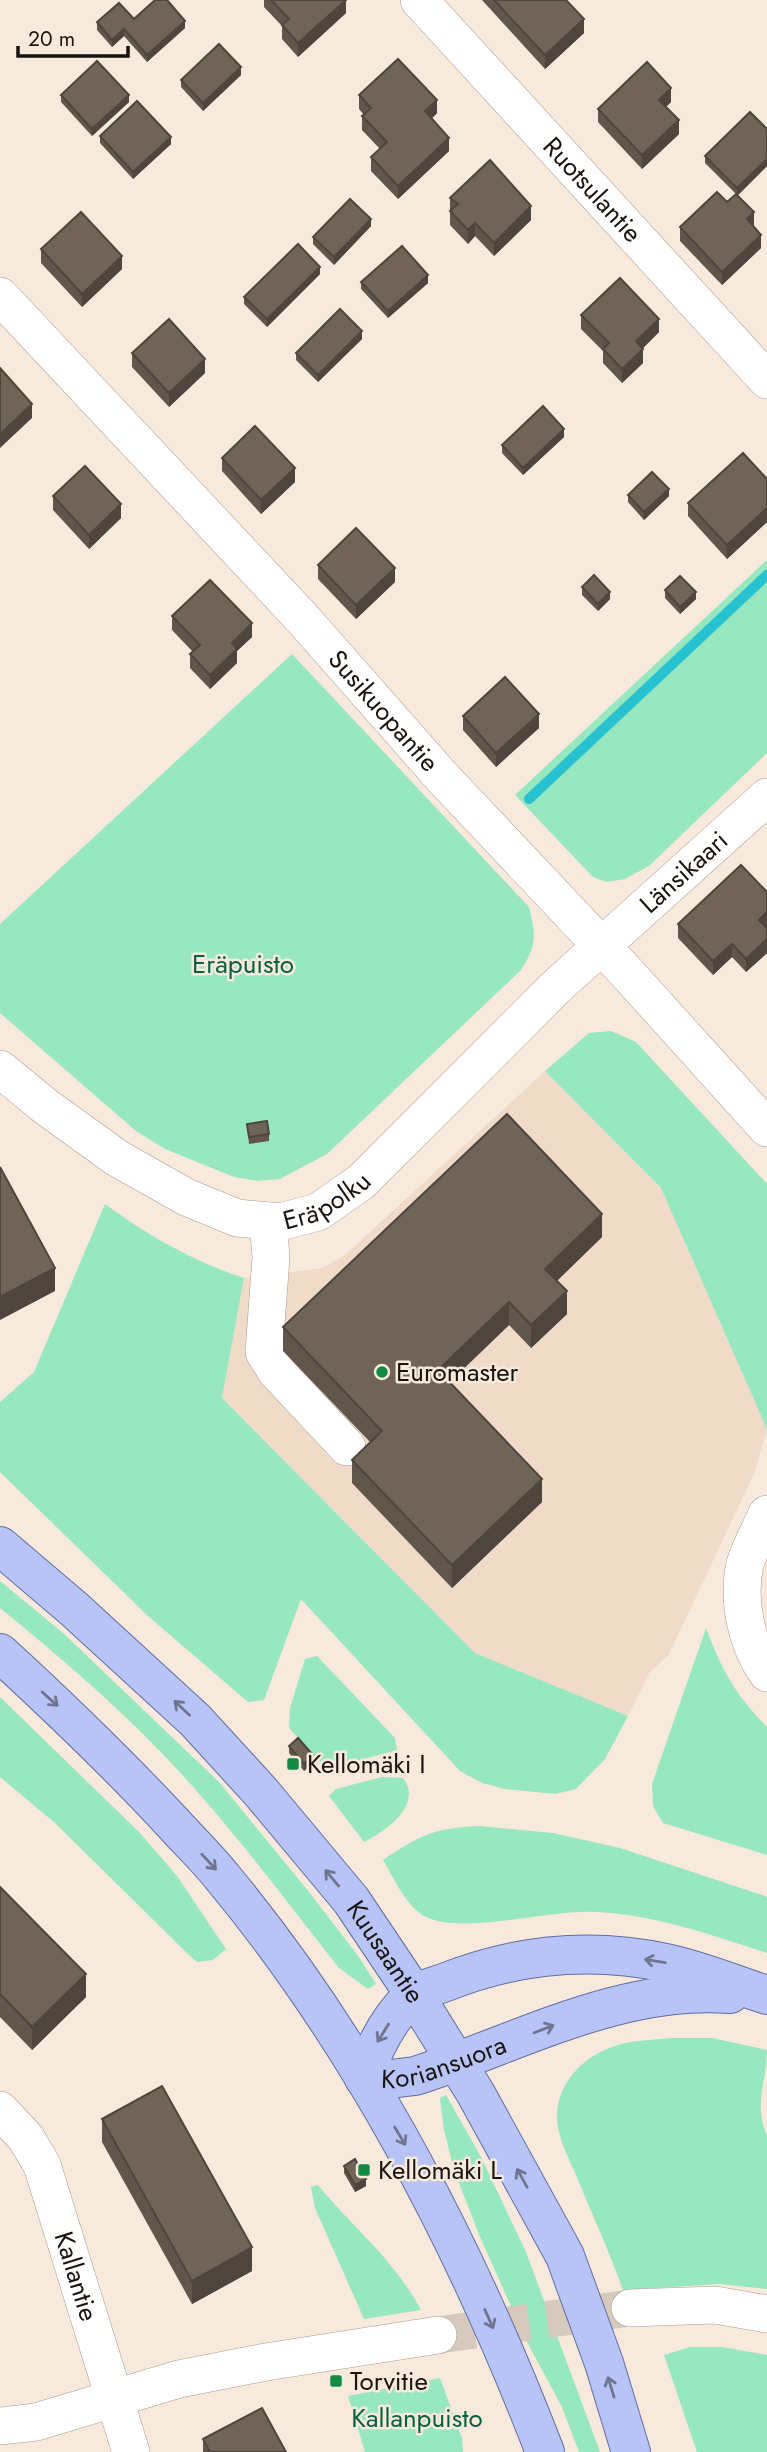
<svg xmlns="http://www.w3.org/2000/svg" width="767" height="2452" font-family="Jost,sans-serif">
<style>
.built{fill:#efdbc8}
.green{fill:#97e7c0}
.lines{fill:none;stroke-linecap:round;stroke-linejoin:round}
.stream{stroke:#27c1cf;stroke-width:10}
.minor-tunnel{stroke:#d6c9bd;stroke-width:37;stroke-dasharray:37 18;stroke-linecap:butt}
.minor-casing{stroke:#a99c90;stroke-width:38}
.major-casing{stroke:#616da3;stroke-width:40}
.minor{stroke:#fff;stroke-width:37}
.major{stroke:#b8c4f7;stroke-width:38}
.wall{fill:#60564c}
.shaded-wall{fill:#4e463e}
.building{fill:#706458;stroke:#4e463e;stroke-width:2}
.oneway{stroke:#70758f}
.poi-dot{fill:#128a44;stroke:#f7e9db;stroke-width:2.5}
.labels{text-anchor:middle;stroke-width:5;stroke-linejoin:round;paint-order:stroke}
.street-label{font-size:26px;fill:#191410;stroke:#f7e9db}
.park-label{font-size:26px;fill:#075e40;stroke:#f7e9db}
.poi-label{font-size:26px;fill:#191410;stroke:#f7e9db;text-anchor:start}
</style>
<rect width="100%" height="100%" fill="#f7e9db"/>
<path class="built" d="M545 1071 661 1188 767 1429 754 1474 668 1656 649 1673 628 1716 475 1653 222 1398 244 1278 323 1268 345 1255Z"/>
<path class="green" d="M767 560V753L649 866 625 879 607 882 593 877 515 795Z
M292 654 529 907C536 935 537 945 521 970L327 1154 280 1179 257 1181 234 1177 165 1149 136 1131 0 1013V924Z
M611 1031 636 1042 767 1184V1429L661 1188 545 1071 589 1033Z
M105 1204C147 1235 194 1262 244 1278L222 1398 475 1653 628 1716 605 1759 576 1789 555 1794 505 1789 482 1783 460 1771 301 1599 264 1700 248 1702 148 1616 0 1472V1402L34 1372Z
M0 1581 63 1633 219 1782 309 1892 359 1957 376 1984 368 1989 339 1968C294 1911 250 1852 202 1797 142 1727 71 1666 0 1608Z
M706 1628C722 1671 735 1694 767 1727V1855L663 1823 653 1806 652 1784Z
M317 1656 395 1738 397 1750 342 1765 324 1766 289 1728 290 1708 305 1659Z
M0 1697 140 1833 177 1876 226 1949 213 1960 197 1962 191 1957 55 1823 0 1777Z
M382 1777 403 1778C424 1805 384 1832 364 1842L329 1796 336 1789Z
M480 1826 553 1833 620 1848 765 1896 767 1897V1953C712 1935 655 1915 597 1912 549 1909 470 1934 428 1918 407 1909 394 1878 383 1860 420 1835 434 1828 480 1826Z
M671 2038H712L767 2050C767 2084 753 2101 767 2136V2289L720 2284 623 2290C609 2251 592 2214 576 2175 569 2158 558 2139 557 2119 556 2085 581 2058 612 2047 630 2040 652 2040 671 2038Z
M446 2095 481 2157 526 2252 600 2452H579L561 2405 527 2342 480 2237 454 2170 444 2130 440 2098Z
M318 2185C354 2229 393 2258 421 2310L364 2319 315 2208 311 2187Z
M690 2347H722L767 2355V2452H697L664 2355Z
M440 2378 462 2438 463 2452H365L348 2396Z"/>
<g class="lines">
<path class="stream" d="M529 799 767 575"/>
<path class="minor-tunnel" d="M438 2335 630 2308"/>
<defs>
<g id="minor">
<path id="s1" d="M419 0 767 380"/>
<path id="s2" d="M0 296 302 618 442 777 627 973 767 1128"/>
<path id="s3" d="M0 1069 45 1106 117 1158 186 1197 237 1218 280 1222 318 1212 361 1182 556 987 767 797"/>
<path d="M268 1221 271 1257 264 1352 276 1371 347 1447"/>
<path d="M767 1514C760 1530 750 1547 745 1564 737 1600 746 1643 767 1673"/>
<path id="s4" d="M0 2110 26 2138 42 2165 131 2452"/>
<path d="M630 2308 715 2305 767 2314"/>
<path d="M0 2426 36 2422 179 2379 266 2362 438 2335"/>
</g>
<g id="major">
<path id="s5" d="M0 1546 74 1609 195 1720 260 1791 351 1900 414 1994 476 2094 565 2256 604 2363 631 2452"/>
<path d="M0 1653C60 1708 118 1764 173 1823 190 1842 208 1859 223 1878 364 2048 466 2247 545 2452"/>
<path d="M364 2078C374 2046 388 2019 412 1996 420 1989 436 1986 446 1982 517 1954 591 1947 666 1963 700 1970 733 1984 767 1995"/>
<path id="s6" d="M364 2078 390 2079 415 2076C519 2043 618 1986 730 1994"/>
</g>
</defs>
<use href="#minor" class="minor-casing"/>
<use href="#major" class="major-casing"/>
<use href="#minor" class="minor"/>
<use href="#major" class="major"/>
</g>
<path class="wall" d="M264 0H346V13L298 57 282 39V26L264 7Z
M482 0H566L584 33 545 69Z
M134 19 185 28 147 62 124 36 112 47 97 30V22Z
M241 75 203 111 181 87V80Z
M61 95 129 102 92 136 61 102Z
M359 95 437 113 432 118 449 151 398 199 371 171V157L380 149 362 130V116L364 115 359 109Z
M671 102 666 107 679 134 642 169 598 122V109Z
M767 129V166L738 195 753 226 761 248 722 285 680 241V227L727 202 736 194 705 163V156Z
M100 136 171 144 133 179 100 143Z
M450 198 531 220 494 256 475 236 468 244 450 225Z
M371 226 334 265 313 244V237Z
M41 249 122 269 82 307 41 263Z
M320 274 267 327 244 304V297Z
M361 282 428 283 388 318 361 289Z
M581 315 659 332 643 348V363L622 383 603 363V351L581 329Z
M362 339 318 382 296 360V353Z
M132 353 205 373 169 407 132 367Z
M564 437 523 475 502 453V445Z
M222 458 295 482 261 514 222 471Z
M767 479V522L727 559 688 516V503Z
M628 495 669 496 644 520 628 502Z
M53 496 121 518 89 549 53 510Z
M318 565 395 582 356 619 318 579Z
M582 587 610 599 598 611 582 595Z
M665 590 696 599 680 614 665 598Z
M172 616 252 637 237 651V663L210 689 190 668V654L193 652 172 630Z
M463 716 539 728 496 767 463 730Z
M767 892V926L766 927 767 928V953L746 972 732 957 713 975 678 938V924Z
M247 1124 269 1134V1141L249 1144Z
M602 1237 557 1281 567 1314 531 1348 509 1325 450 1382 542 1502 452 1588 352 1483V1460L370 1442 283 1351V1327Z
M289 1746 313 1762 304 1771 289 1753Z
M0 1887 86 1997 32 2050 0 2017Z
M102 2119 252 2271 192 2304 102 2142Z
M344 2166 366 2186 355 2192 344 2173Z
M203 2439 286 2452H203Z"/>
<path class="shaded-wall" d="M346 0V13L298 57V43Z
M584 19V33L545 69V55Z
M185 21V28L147 62V55Z
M124 29V36L112 47V40Z
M241 67V75L203 111V103Z
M671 88V102L659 113V100Z
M129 95V102L92 136V129Z
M437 100V113L425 125V111Z
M679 120V134L642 169V155Z
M171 137V144L133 179V172Z
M449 138V151L398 199V186Z
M767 159V166L737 196V188Z
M531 206V220L494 256V243Z
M754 212V226L747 219Z
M371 219V226L334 265V257Z
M475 223V236L468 244V230Z
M761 235V248L722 285V272Z
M122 256V269L82 307V294Z
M320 267V274L267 327V319Z
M428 275V283L388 318V311Z
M659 319V332L636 355V341Z
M362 331V339L318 382V375Z
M643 349V363L622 383V369Z
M205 359V373L169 407V393Z
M32 404V418L0 448V434Z
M564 429V437L523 475V468Z
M295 468V482L261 514V500Z
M669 489V496L644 520V512Z
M121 504V518L89 549V535Z
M767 508V522L727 559V545Z
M395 568V582L356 619V605Z
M610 592V599L598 611V604Z
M696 592V599L680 614V607Z
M252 623V637L237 651V663L210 689V675L232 643Z
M539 714V728L496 767V753Z
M767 912V926L759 933V920Z
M767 939V953L746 972V959Z
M732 944V957L713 975V961Z
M602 1214V1237L545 1292V1269Z
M55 1268V1291L0 1320V1297Z
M567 1291V1314L531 1348V1325Z
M509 1302V1325L438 1393V1370Z
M542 1479V1502L452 1588V1565Z
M313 1755V1762L304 1771V1764Z
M86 1974V1997L32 2050V2027Z
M366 2179V2186L355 2192V2185Z
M252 2247V2271L192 2304V2281Z"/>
<path class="building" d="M155 0H167L185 21 147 55 124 29 112 40 97 22 119 3 134 19Z
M271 0H346L298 43 282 25 289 19Z
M494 0H566L584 19 545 55Z
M219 44 241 67 203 103 181 80Z
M398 59 437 100 425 111 449 138 398 186 371 157 387 142 362 116 371 108 359 95Z
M97 61 129 95 92 129 61 95Z
M647 62 671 88 659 100 679 120 642 155 598 109Z
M137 101 171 137 133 172 100 136Z
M750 112 767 129V159L737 188 705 156Z
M490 160 531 206 494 243 475 223 468 230 450 211 458 204 450 198Z
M717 192 727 202 736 194 754 212 747 219 761 235 722 272 680 227Z
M350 199 371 219 334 257 313 237Z
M81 212 122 256 82 294 41 249Z
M298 244 320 267 267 319 244 297Z
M402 246 428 275 388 311 361 282Z
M620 278 659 319 636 341 643 349 622 369 603 349 609 343 581 315Z
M340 309 362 331 318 375 296 353Z
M169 319 205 359 169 393 132 353Z
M0 368 32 404 0 434Z
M543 406 564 429 523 468 502 445Z
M255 426 295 468 261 500 222 458Z
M743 453 767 479V508L727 545 688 503Z
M85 466 121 504 89 535 53 496Z
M652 472 669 489 644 512 628 495Z
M356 528 395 568 356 605 318 565Z
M594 575 610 592 598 604 582 587Z
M680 576 696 592 680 607 665 590Z
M210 580 252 623 232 643 237 649 210 675 190 654 200 645 172 616Z
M505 677 539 714 496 753 463 716Z
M741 865 767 892V912L759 920 767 928V939L746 959 732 944 713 961 678 924Z
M507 1114 602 1214 545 1269 567 1291 531 1325 509 1302 438 1370 542 1479 452 1565 352 1460 382 1431 283 1327Z
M267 1121 269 1134 249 1137 247 1124Z
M0 1167 55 1268 0 1297Z
M298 1738 313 1755 304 1764 289 1746Z
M0 1887 86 1974 32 2027 0 1994Z
M162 2086 252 2247 192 2281 102 2119Z
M355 2159 366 2179 355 2185 344 2166Z
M262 2408 286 2452H210L203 2439Z"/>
<defs><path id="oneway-shaft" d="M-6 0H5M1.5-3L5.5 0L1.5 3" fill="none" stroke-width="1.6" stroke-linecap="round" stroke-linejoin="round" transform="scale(1.75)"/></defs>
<g class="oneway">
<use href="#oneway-shaft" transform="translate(50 1699) rotate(42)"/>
<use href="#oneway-shaft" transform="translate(182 1708) rotate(-137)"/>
<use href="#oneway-shaft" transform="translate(209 1862) rotate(47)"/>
<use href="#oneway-shaft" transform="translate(332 1878) rotate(-130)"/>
<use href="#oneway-shaft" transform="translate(655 1961) rotate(-171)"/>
<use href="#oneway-shaft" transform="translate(544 2029) rotate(-21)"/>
<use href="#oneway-shaft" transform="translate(383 2033) rotate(122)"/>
<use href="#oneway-shaft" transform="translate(400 2136) rotate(59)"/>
<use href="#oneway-shaft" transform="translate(522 2178) rotate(-119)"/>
<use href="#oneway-shaft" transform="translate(489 2319) rotate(66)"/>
<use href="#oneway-shaft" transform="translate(611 2387) rotate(-107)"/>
</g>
<g class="poi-dot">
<circle cx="382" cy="1372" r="7"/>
<rect x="286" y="1757" width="14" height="14" rx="3.5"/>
<rect x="357" y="2163" width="14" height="14" rx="3.5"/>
<rect x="329" y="2374" width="14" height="14" rx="3.5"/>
</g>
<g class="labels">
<g class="street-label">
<text dy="9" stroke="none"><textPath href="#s1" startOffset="257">Ruotsulantie</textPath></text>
<text dy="9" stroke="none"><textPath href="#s2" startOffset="565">Susikuopantie</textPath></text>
<text dy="9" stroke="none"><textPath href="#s3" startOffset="864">Länsikaari</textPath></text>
<text dy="9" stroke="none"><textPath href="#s3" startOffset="376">Eräpolku</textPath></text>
<text dy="9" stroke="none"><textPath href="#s5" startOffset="562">Kuusaantie</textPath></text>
<text dy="9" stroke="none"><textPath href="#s6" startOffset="82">Koriansuora</textPath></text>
<text dy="9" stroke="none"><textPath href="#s4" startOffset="186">Kallantie</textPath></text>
</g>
<g class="park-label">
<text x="243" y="973">Eräpuisto</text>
<text x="417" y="2427">Kallanpuisto</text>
</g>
<g class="poi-label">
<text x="396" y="1381">Euromaster</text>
<text x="307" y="1773">Kellomäki I</text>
<text x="378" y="2179">Kellomäki L</text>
<text x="350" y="2390">Torvitie</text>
</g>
</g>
<path d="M18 46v10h110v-10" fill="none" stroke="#191410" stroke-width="3.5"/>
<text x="28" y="46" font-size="21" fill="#191410" stroke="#f7e9db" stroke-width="5" paint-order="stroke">20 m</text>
</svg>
